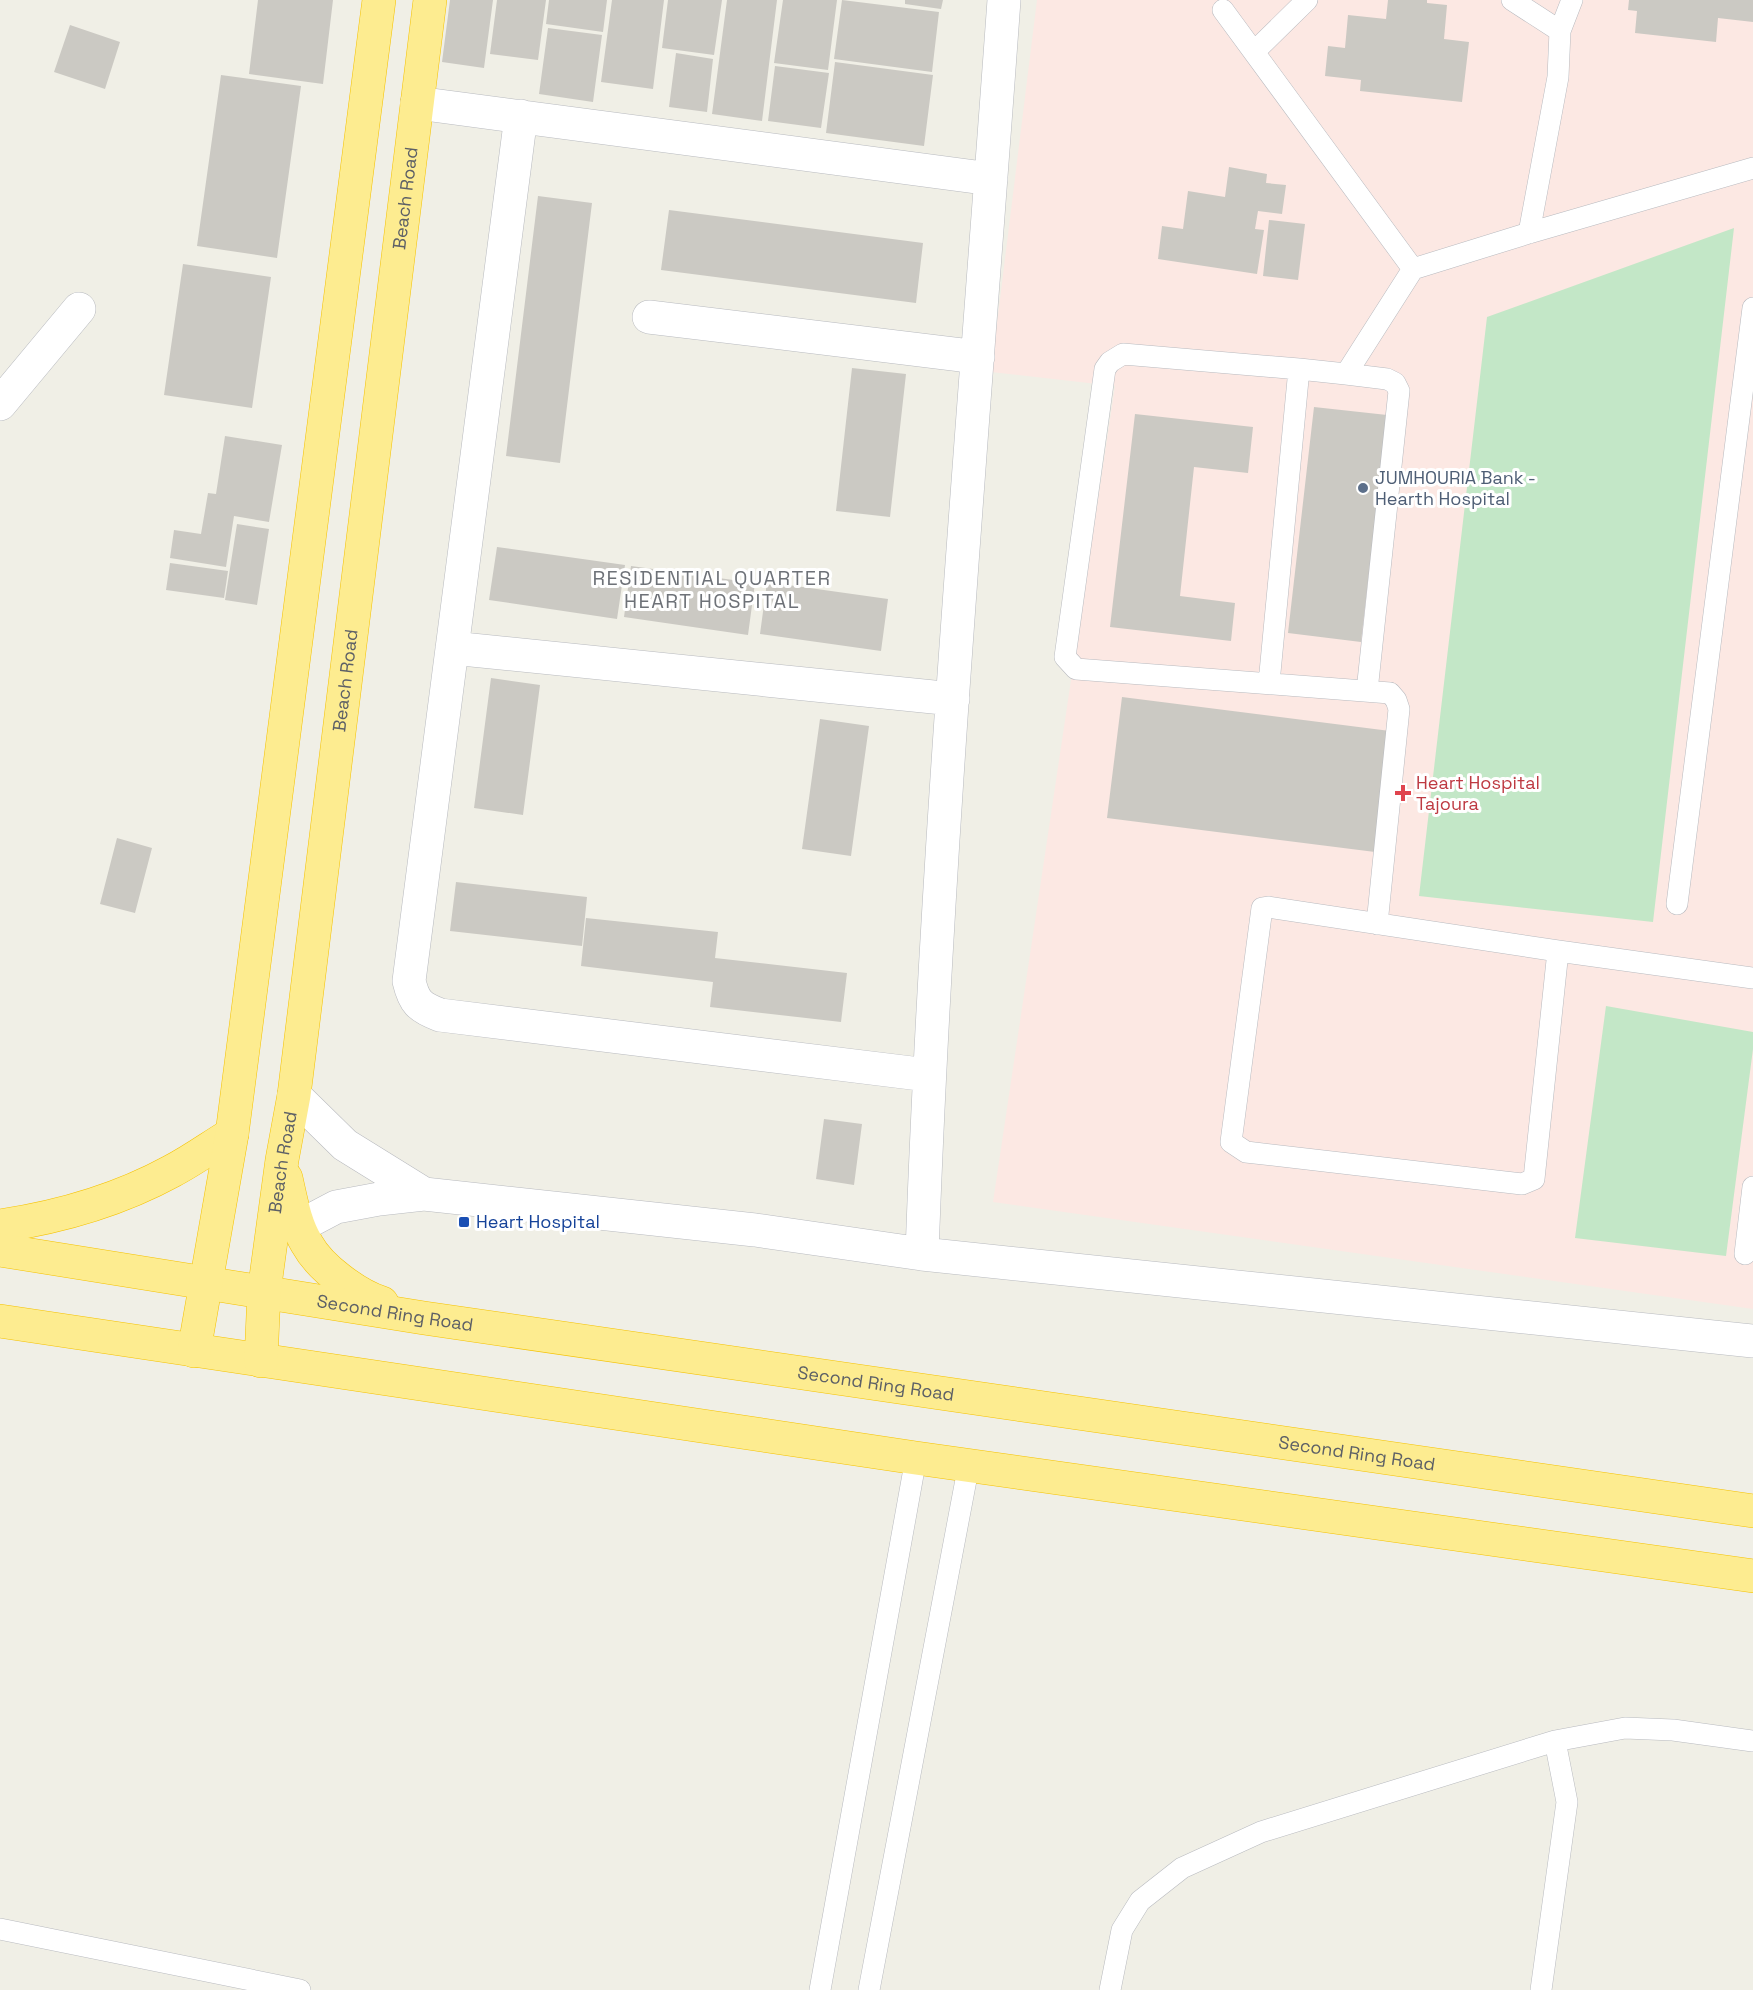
<svg xmlns="http://www.w3.org/2000/svg" width="1753" height="1990" font-family="'Space Grotesk',sans-serif">
<style>
.medical{fill:#fce8e3}
.green{fill:#c3e7c7}
.building{fill:#cbc9c3}
.lines{fill:none;stroke-linecap:round;stroke-linejoin:round}
.lane-casing{stroke:#b8babf;stroke-width:22}
.street-casing{stroke:#b8babf;stroke-width:34}
.highway-casing{stroke:#f5c201;stroke-width:34}
.lane{stroke:#fff;stroke-width:21}
.street{stroke:#fff;stroke-width:33}
.highway{stroke:#fdec90;stroke-width:33}
.service-dot{fill:#5c6f8a;stroke:#fff;stroke-width:2}
.health-dot{fill:#e0444e;stroke:#fff;stroke-width:2}
.transit-dot{fill:#1a4fb4;stroke:#fff;stroke-width:2}
.labels{text-anchor:middle;stroke-width:6;stroke-linejoin:round;paint-order:stroke}
.street-label{font-size:18px;fill:#5d6066;stroke:#fff}
.service-label{font-size:18px;fill:#4e5e75;stroke:#fff;text-anchor:start}
.health-label{font-size:18px;fill:#be3a42;stroke:#fff;text-anchor:start}
.transit-label{font-size:18px;fill:#164399;stroke:#fff;text-anchor:start}
.neighbourhood-label{font-size:20px;letter-spacing:1.5px;fill:#6e7278;stroke:#fff}
</style>
<rect width="100%" height="100%" fill="#f0efe6"/>
<path class="medical" d="M1037 0H1753V1309L993 1202 1115 386 991 372Z"/>
<path class="green" d="M1734 228 1653 922 1419 896 1487 317Z
M1606 1006 1753 1032V1049L1726 1256 1575 1238Z"/>
<path class="building" d="M258 0H333L323 84 249 74Z
M450 0H493L484 68 442 62Z
M497 0H546L538 60 490 54Z
M549 0H607L603 32 546 24Z
M612 0H664L653 89 601 82Z
M668 0H722L714 55 662 48Z
M727 0H777L762 121 712 114Z
M783 0H837L828 70 774 63Z
M842 0 939 12 932 72 834 59Z
M905 0H943L941 9 905 4Z
M1388 0H1427V3L1447 5 1444 39 1469 42 1462 102 1360 91 1361 80 1325 76 1328 46 1345 48 1348 15 1386 19Z
M1629 0H1753V22L1718 18 1716 42 1635 33 1637 11 1628 10Z
M70 25 120 42 105 89 54 72Z
M548 28 602 35 593 102 539 94Z
M676 53 713 59 707 112 669 107Z
M835 62 933 75 924 146 826 133Z
M775 66 829 73 821 128 768 121Z
M221 75 301 86 277 258 197 246Z
M1229 167 1267 174 1266 183 1286 185 1282 214 1258 211 1255 229 1264 230 1257 274 1158 259 1162 226 1183 229 1188 191 1225 197Z
M538 196 592 203 560 463 506 456Z
M669 210 923 243 916 303 661 270Z
M1269 220 1305 224 1298 280 1263 276Z
M183 264 271 277 252 408 164 395Z
M852 368 906 374 890 517 836 511Z
M1314 407 1387 415 1361 642 1288 633Z
M1135 414 1253 427 1248 473 1194 467 1180 596 1235 603 1231 641 1110 627Z
M225 436 282 445 269 522 234 516 226 567 170 558 174 530 201 534 208 493 216 494Z
M237 524 269 529 257 605 225 600Z
M497 547 625 565 617 619 489 600Z
M170 563 228 571 224 598 166 590Z
M631 566 755 583 748 635 624 617Z
M767 582 888 599 881 651 760 634Z
M491 678 540 685 523 815 474 808Z
M1122 697 1390 731 1375 852 1107 818Z
M820 719 869 726 851 856 802 849Z
M117 838 152 848 135 913 100 904Z
M456 882 587 897 582 946 450 931Z
M586 918 718 932 715 958 847 973 841 1022 710 1007 713 982 581 966Z
M824 1119 862 1124 854 1185 816 1179Z"/>
<g class="lines">
<defs>
<path id="lane" d="M1512 0 1560 31
M1223 10 1413 269
M1254 52 1307 0
M1529 233 1558 77 1560 31 1572 0
M1299 369 1123 354 1110 362 1105 369 1065 657 1076 669 1390 693 1396 700 1399 709 1377 924
M1346 374 1387 379 1395 383 1399 391 1367 691
M1269 683 1299 369 1346 374 1413 269 1529 233 1753 168
M1677 904 1753 308
M1558 951 1534 1179 1522 1184 1246 1152 1231 1142 1262 908 1268 907 1558 951 1753 978
M1745 1254 1753 1187
M0 1929 300 1990
M820 1990 916 1458
M869 1990 969 1464
M1110 1990 1122 1930 1140 1901 1182 1868 1261 1832 1555 1741 1625 1728 1673 1730 1753 1741
M1541 1990 1567 1802 1555 1741"/>
<path id="street" d="M417 103 991 179
M521 116 409 981C414 1002 419 1007 440 1015L928 1075
M649 317 978 357
M0 404 79 309
M452 648 953 699
M294 1095 345 1145 424 1194
M300 1226 336 1207 379 1199 424 1194 755 1230 922 1254 1753 1341
M922 1254C937 835 974 418 1004 0"/>
<g id="highway">
<path d="M286 1178C291 1200 295 1224 307 1244 320 1268 357 1295 382 1303"/>
<path d="M0 1226C60 1217 119 1200 172 1171 193 1160 212 1146 232 1134"/>
<path id="s1" d="M0 1250 424 1318 1753 1511"/>
<path d="M0 1321 916 1458 1753 1576"/>
<path d="M194 1351 232 1134 379 0"/>
<path id="s2" d="M261 1361 264 1292 282 1160 294 1095 430 0"/>
</g>
</defs>
<use href="#lane" class="lane-casing"/>
<use href="#street" class="street-casing"/>
<use href="#highway" class="highway-casing"/>
<use href="#lane" class="lane"/>
<use href="#street" class="street"/>
<use href="#highway" class="highway"/>
</g>
<circle class="service-dot" cx="1363" cy="488" r="6"/>
<path class="health-dot" d="M1400 784h6v6h6v6h-6v6h-6v-6h-6v-6h6z"/>
<rect class="transit-dot" x="458" y="1216" width="12" height="12" rx="3"/>
<g class="labels">
<g class="street-label">
<text dy="6" stroke="none"><textPath href="#s2" startOffset="1172">Beach Road</textPath></text>
<text dy="6" stroke="none"><textPath href="#s2" startOffset="686">Beach Road</textPath></text>
<text dy="6" stroke="none"><textPath href="#s2" startOffset="200">Beach Road</textPath></text>
<text dy="6" stroke="none"><textPath href="#s1" startOffset="400">Second Ring Road</textPath></text>
<text dy="6" stroke="none"><textPath href="#s1" startOffset="886">Second Ring Road</textPath></text>
<text dy="6" stroke="none"><textPath href="#s1" startOffset="1372">Second Ring Road</textPath></text>
</g>
<g class="service-label">
<text x="1375" y="484">JUMHOURIA Bank -<tspan x="1375" dy="21">Hearth Hospital</tspan></text>
</g>
<g class="health-label">
<text x="1416" y="789">Heart Hospital<tspan x="1416" dy="21">Tajoura</tspan></text>
</g>
<g class="transit-label">
<text x="476" y="1228">Heart Hospital</text>
</g>
<g class="neighbourhood-label">
<text x="712" y="585">RESIDENTIAL QUARTER<tspan x="712" dy="23">HEART HOSPITAL</tspan></text>
</g>
</g>
</svg>
